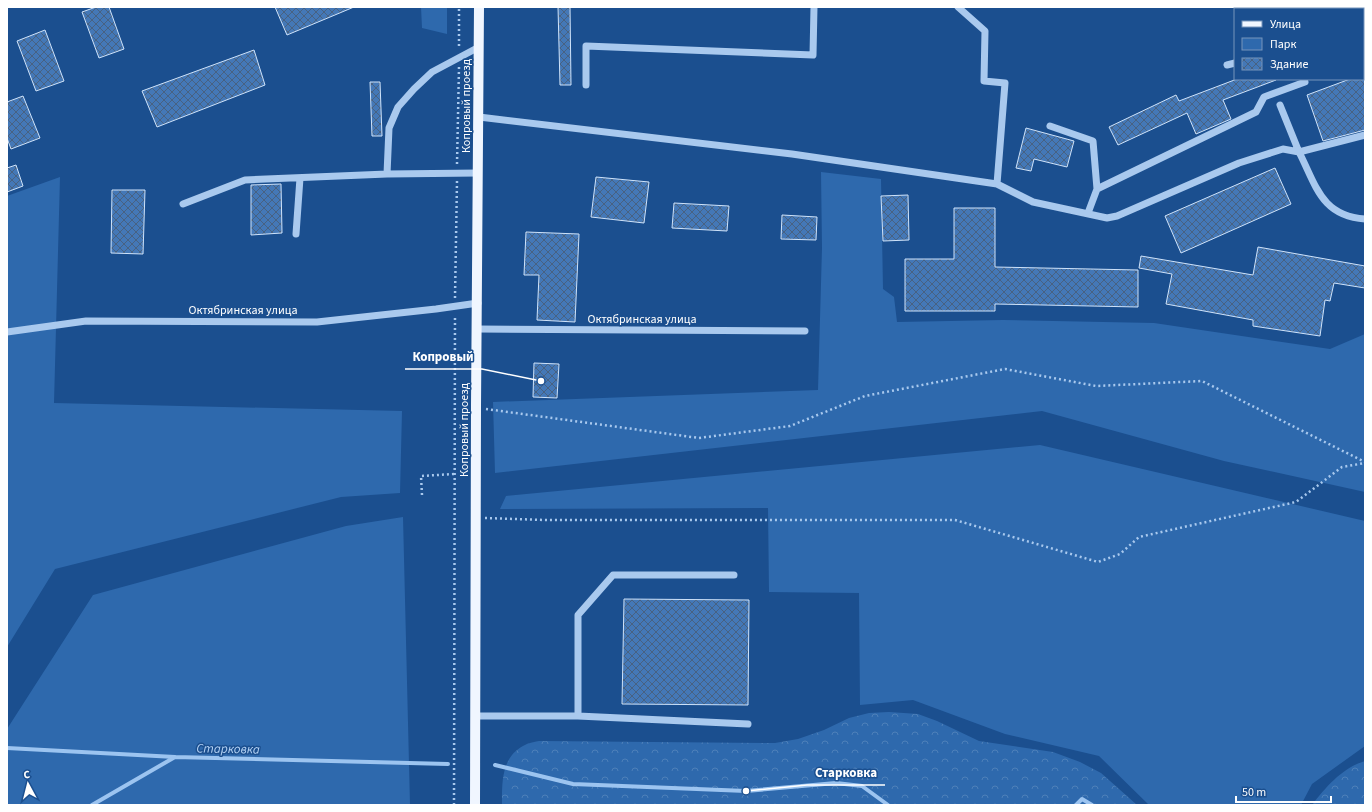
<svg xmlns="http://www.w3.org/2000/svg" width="1372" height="812" font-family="'Source Sans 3',sans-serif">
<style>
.green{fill:#2e69ad}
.forest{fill:url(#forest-crowns)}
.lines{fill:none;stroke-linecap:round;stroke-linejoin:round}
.stream{stroke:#9cc4f0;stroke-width:4}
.building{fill:url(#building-cross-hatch);stroke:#cfe3fa}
.path{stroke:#a9c9ee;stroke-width:2.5;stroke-dasharray:2 3;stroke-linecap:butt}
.minor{stroke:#a9c9ee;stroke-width:7}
.major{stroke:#f0f6ff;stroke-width:10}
.labels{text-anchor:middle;stroke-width:3;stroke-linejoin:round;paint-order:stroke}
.street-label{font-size:12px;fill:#fff;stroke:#1b4f8f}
.water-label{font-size:13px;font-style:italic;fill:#b5d3f5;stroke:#1b4f8f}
.leader{fill:none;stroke:#fff;stroke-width:1.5}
.callout-dot{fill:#fff;stroke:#1b4f8f;stroke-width:1.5}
.callout-label{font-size:13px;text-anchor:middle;font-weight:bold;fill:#fff;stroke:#1b4f8f;stroke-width:3;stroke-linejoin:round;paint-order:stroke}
</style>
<defs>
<pattern id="forest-crowns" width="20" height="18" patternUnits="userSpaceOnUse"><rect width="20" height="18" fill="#2e69ad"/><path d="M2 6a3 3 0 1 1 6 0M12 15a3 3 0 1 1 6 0" fill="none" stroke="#4d80b9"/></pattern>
<pattern id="building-cross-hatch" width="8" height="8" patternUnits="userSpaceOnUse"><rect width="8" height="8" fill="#4478b7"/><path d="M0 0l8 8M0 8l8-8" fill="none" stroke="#486282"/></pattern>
</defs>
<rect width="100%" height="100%" fill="#1b4f8f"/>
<path class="green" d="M421 7H447V34L422 28Z
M821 172 881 179 883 289 894 297 897 322 1003 320 1154 323 1330 349 1365 334V492L1224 461 1042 411 495 473 493 402 818 390 822 248Z
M60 177 54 403 402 411 400 493 341 497 55 569 7 647V196Z
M1040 445 1365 521V746L1312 784 1301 805H1149L1099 756 1005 734 913 700 860 705 859 593 769 592 768 508 500 509 506 496Z
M403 517 410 805H7V729L93 595 346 526Z"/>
<path class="forest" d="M889 712 918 714 937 721 979 741 1053 752 1080 762 1101 773 1137 805H502C502 783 501 758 523 746 528 743 534 742 539 741L775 743 798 739 824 730 849 718 869 713Z
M1365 761V805H1312C1326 787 1342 768 1365 761Z"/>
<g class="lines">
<path class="stream" d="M7 748 175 757 448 764
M495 765 573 784 746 791 836 783 862 786 888 805
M92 805 175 757
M1076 805 1082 799 1092 805"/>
</g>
<path class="building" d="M96 7H109L124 49 99 58 82 12Z
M275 7H354L287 35Z
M558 7H570L571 85H560Z
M45 30 64 81 36 91 17 41Z
M254 50 265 85 157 127 142 91Z
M1237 79 1276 80 1223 100 1231 119 1196 134 1187 113 1118 145 1109 127 1176 95 1179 101Z
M1350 79H1365V130L1323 141 1307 95Z
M370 82H380L382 136H372Z
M23 96 40 138 11 149 7 138V102Z
M1026 128 1074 141 1067 167 1034 159 1031 171 1016 168Z
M16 165 23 186 7 192V168Z
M1275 168 1291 204 1181 253 1165 216Z
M596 177 649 182 644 223 591 217Z
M281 184 282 233 251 235V185Z
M112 190H145L143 254 111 253Z
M908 195 909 240 883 241 881 196Z
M674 203 729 206 727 231 672 228Z
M954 208H995V267L1138 270V307L995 304V311H905V259H954Z
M782 215 817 217 816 240 781 239Z
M526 232 579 234 575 322 537 320 539 275H524Z
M1258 247 1365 266V288L1334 283 1330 301 1325 300 1320 336 1253 326V320L1166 304 1172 274 1139 268 1141 256 1253 275Z
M534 363 559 364 557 398 533 397Z
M624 599 749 600 748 705 622 704Z"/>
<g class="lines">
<path class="path" d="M459 46V7
M457 164 459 67
M455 298 457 181
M486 409 699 438 790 426 865 396 1005 369 1096 386 1202 381 1365 462
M422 495 421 476 454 474
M485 518 545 520H955L1098 562 1120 554 1139 537 1296 502 1342 467 1365 463
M454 805 455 315"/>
<path class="minor" d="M958 7 985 31 984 81 1005 83 997 184
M1227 65 1235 63
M586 85V46L813 55 814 7
M1280 105 1299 152 1365 135
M479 117 792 154 997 184 1033 202 1107 218 1117 216 1239 163 1283 149 1299 152C1316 185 1321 216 1365 219
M1050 126 1093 141 1097 189
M387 174 389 128 398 107 414 89 432 72 479 47
M183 204 245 180 387 174 478 173
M1088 213 1097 189 1256 112 1264 97 1305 82 1304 79
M296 234 300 178
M478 329 805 331
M7 332 86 321 317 322 436 309 478 303
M476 716H578V615L613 575H734
M578 716 748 724"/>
<path class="major" d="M475 805 476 407 479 7"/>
</g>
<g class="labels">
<g class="street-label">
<text transform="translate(466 106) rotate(-90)" y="4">Копровый проезд</text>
<text x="243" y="314">Октябринская улица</text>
<text x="642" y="323">Октябринская улица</text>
<text transform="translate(464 430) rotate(-90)" y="4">Копровый проезд</text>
</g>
<g class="water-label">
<text transform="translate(228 748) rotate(1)" y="5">Старковка</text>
</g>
</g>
<path class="leader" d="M541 381L482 369H405M746 791L807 785H885"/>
<g class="callout-dot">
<circle cx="541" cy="381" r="4"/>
<circle cx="746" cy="791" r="4"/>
</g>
<g class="callout-label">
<text x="443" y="361">Копровый</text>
<text x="846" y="777">Старковка</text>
</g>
<rect width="1372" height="812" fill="none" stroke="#ffffff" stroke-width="16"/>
<rect x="1234" y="8" width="130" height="72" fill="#1b4f8f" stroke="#7695bc"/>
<rect x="1242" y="21" width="20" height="6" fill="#f0f6ff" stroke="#7695bc"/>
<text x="1270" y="28" font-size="12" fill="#ffffff">Улица</text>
<rect x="1242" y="38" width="20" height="12" fill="#2e69ad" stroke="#7695bc"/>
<text x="1270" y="48" font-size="12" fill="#ffffff">Парк</text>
<rect x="1242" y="58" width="20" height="12" fill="url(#building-cross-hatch)" stroke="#7695bc"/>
<text x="1270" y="68" font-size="12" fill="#ffffff">Здание</text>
<g transform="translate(28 784) rotate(353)" stroke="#1b4f8f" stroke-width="3" paint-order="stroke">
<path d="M0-3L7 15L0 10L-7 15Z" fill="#ffffff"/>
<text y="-6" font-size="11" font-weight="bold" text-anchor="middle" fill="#ffffff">С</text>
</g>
<path d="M1236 796v6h95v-6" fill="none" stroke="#ffffff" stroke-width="2"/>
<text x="1242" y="796" font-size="12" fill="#ffffff" stroke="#1b4f8f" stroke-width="3" paint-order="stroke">50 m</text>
</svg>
